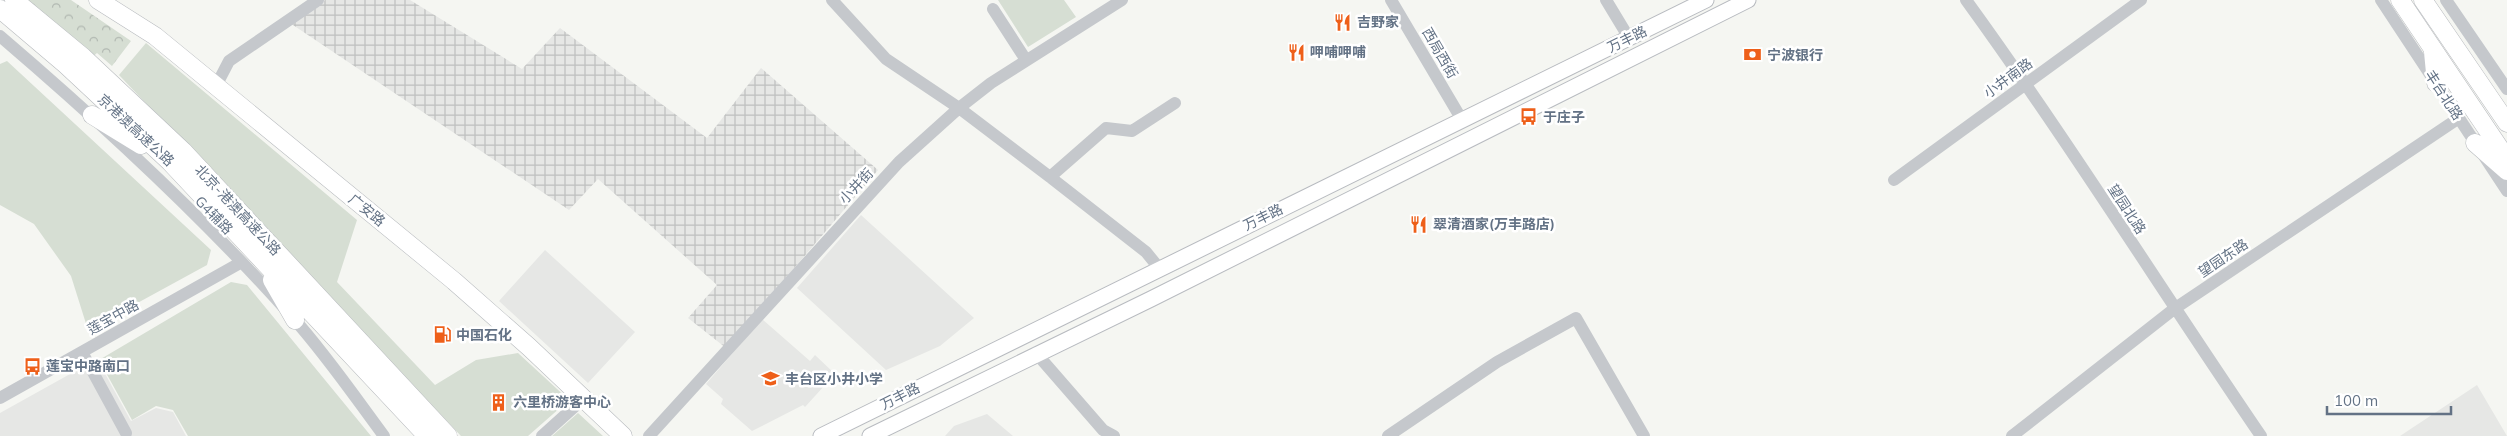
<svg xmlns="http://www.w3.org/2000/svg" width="2507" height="436" font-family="Mulish,'Noto Sans SC',sans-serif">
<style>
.built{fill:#e6e7e5}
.industrial{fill:url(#industrial-grid)}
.forest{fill:url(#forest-crowns)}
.park{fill:#d6ded3}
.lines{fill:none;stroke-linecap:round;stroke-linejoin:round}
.major-casing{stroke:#b8bbc0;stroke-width:17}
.highway-casing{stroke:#b7babe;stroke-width:19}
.minor{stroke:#c5c8cc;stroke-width:12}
.major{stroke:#fff;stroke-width:15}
.highway{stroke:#fff;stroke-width:18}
.labels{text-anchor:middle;stroke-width:5;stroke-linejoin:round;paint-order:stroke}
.poi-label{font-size:14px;font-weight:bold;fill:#637285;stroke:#fff;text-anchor:start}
.street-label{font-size:14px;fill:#637285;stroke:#fff}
</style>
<defs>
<pattern id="industrial-grid" width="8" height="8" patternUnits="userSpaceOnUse" patternTransform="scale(1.25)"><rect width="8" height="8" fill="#e6e7e5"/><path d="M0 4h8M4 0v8" fill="none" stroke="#bec0bf"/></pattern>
<pattern id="forest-crowns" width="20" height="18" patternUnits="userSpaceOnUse" patternTransform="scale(1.25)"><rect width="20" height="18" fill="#d6ded3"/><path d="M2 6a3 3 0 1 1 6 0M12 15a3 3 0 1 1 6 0" fill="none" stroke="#b1b8b1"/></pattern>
</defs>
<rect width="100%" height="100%" fill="#f5f6f2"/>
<path class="built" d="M861 215 974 318 940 346 886 370 797 288Z
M545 250 635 332 588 383 499 301Z
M762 319 810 361 815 355 835 374 805 407 803 405 752 431 721 404 723 399 706 384Z
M97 359 131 421 156 408 173 412 186 436H0V413Z
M2477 385 2507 436H2400Z
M987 414 1013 436H945L954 426Z"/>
<path class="industrial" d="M325 0H410L522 69 560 28 707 138 761 68 878 170 726 348 688 318 717 285 598 179 569 210 290 23Z"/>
<path class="forest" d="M26 0H71L131 41 112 66 97 53 90 59Z"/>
<path class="park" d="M998 0H1064L1076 17 1028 47Z
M146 43 357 220 337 282 435 385 476 360 518 353 569 400 528 436H461L119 75Z
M7 61 211 250 207 265 88 330 71 276 34 224 0 205V64Z
M231 282 247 285 371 436H188L173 410 156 406 132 420 99 360Z
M578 413 603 436H552Z"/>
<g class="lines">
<defs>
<path id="major" d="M821 436 1706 0
M870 436 1151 299 1748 0"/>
<path id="highway" d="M14 0 83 57 183 151 448 436
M98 0 155 36 454 281 529 347 623 436
M2400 0 2507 159
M2423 0 2507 123
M0 9 66 65 170 162 427 436
M2433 52 2436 83
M92 115 141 145
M2475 143 2507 171
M272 280 295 320"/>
</defs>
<use href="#major" class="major-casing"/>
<use href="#highway" class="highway-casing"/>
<path class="minor" d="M832 0 886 59 959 108 1050 177 1146 252 1159 268
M1391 0 1462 120
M1606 0 1629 38
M1966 0C2069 142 2162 291 2261 436
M2381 0 2507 191
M2446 0 2507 89
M993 9 1026 60
M0 36C103 124 204 217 294 319 327 356 355 397 384 436
M216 86 229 61 318 0
M1050 177 1106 128 1132 131 1175 103
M1894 180 2141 0
M82 352 126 433
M1036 353 1103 430 1114 436
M0 398 240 263
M542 436 583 399
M649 436 899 162 959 108 991 83 1122 0
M1388 436 1497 362 1576 318 1644 436
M2012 436 2174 309 2459 118"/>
<use href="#major" class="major"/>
<use href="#highway" class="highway"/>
</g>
<defs>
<symbol id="restaurant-bare" viewBox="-9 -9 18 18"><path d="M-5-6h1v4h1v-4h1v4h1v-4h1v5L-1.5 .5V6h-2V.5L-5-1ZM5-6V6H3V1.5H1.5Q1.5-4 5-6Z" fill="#ee5f19" stroke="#fff" stroke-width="2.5" paint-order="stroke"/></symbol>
<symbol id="bank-bare" viewBox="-9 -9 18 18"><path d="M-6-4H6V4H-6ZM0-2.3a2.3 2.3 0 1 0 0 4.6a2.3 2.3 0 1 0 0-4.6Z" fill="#ee5f19" stroke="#fff" stroke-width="2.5" paint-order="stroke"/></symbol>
<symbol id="bus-bare" viewBox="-9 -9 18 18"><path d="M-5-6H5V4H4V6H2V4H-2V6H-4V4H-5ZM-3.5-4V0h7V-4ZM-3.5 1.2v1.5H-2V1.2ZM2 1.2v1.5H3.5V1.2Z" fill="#ee5f19" stroke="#fff" stroke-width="2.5" paint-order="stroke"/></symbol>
<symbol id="fuel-bare" viewBox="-9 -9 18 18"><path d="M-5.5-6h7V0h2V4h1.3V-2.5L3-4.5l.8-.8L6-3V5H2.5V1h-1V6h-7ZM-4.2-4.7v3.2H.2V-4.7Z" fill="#ee5f19" stroke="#fff" stroke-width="2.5" paint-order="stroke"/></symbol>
<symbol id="school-bare" viewBox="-9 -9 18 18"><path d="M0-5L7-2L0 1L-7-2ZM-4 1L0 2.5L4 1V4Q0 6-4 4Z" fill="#ee5f19" stroke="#fff" stroke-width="2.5" paint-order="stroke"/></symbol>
<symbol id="building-bare" viewBox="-9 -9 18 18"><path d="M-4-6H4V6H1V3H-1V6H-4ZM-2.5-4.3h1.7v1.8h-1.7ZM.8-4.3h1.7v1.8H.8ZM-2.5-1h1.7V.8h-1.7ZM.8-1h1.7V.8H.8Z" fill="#ee5f19" stroke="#fff" stroke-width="2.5" paint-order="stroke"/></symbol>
</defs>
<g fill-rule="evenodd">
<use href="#restaurant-bare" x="1330" y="10" width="25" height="25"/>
<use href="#restaurant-bare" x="1284" y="40" width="25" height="25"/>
<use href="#bank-bare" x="1740" y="42" width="25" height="25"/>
<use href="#bus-bare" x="1516" y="104" width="25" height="25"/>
<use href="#restaurant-bare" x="1406" y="212" width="25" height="25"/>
<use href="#fuel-bare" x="430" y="322" width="25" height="25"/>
<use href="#bus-bare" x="20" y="354" width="25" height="25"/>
<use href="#school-bare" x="758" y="366" width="25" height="25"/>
<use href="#building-bare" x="486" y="390" width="25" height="25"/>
</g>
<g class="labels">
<g class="poi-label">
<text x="1357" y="27">吉野家</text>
<text x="1310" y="57">呷哺呷哺</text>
<text x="1767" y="60">宁波银行</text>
<text x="1543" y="122">于庄子</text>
<text x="1433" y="229">翠清酒家(万丰路店)</text>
<text x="456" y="340">中国石化</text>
<text x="46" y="371">莲宝中路南口</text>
<text x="785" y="384">丰台区小井小学</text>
<text x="513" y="407">六里桥游客中心</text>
</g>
<g class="street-label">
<text transform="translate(1627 39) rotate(-26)" y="5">万丰路</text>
<text transform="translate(1440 53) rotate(60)" y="5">西局西街</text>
<text transform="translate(2008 78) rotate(-36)" y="5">小井南路</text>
<text transform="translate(2444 95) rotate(57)" y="5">丰台北路</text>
<text transform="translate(136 130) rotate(43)" y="5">京港澳高速公路</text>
<text transform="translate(856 186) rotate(-47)" y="5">小井街</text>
<text transform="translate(2127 209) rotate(57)" y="5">望园北路</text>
<text transform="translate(238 210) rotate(47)" y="5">北京-港澳高速公路</text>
<text transform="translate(367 210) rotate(39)" y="5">广安路</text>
<text transform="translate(214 215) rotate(46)" y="5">G4辅路</text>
<text transform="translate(1263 217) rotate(-26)" y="5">万丰路</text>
<text transform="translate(2223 258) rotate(-34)" y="5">望园东路</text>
<text transform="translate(113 317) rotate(-29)" y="5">莲宝中路</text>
<text transform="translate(900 396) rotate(-27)" y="5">万丰路</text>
</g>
</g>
<path d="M2327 406v8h124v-8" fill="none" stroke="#637285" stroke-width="2.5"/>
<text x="2334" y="406" font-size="15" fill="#637285" stroke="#ffffff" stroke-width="4" paint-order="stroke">100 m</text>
</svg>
